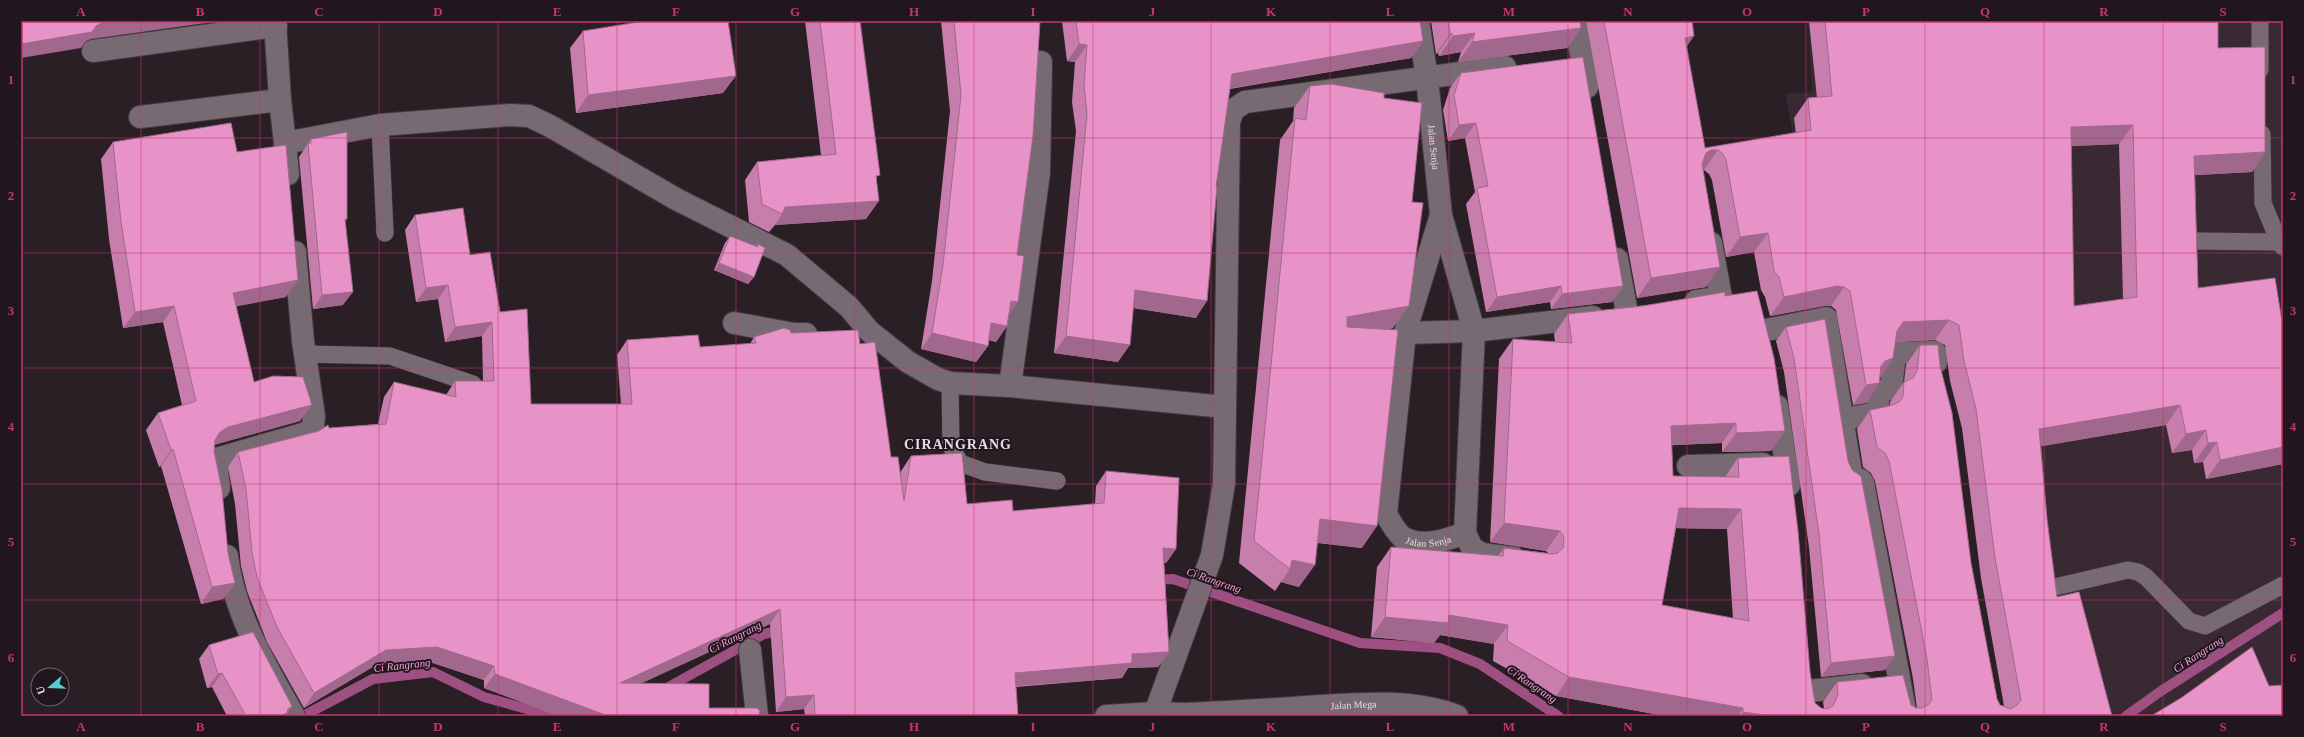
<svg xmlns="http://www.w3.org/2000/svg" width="2304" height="737" font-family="Georgia,serif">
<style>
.built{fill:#392933}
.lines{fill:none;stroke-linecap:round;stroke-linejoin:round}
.stream{stroke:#9f5083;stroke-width:10}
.service-casing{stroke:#453c41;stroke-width:18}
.minor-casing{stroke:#453c41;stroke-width:24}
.service{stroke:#786a72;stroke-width:17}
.minor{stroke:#786a72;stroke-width:22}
.wall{fill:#c87eac;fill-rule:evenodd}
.shaded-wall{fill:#a2678c}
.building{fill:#e893c8;stroke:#a2678c;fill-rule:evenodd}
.grid{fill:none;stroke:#c7356f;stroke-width:1;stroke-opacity:0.55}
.labels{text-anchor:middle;stroke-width:4;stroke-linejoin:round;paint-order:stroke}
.street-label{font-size:10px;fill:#e4dce1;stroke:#21161d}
.water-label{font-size:11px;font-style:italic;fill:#f7a1d6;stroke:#21161d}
.district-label{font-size:14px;font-weight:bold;letter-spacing:1px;fill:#e4dce1;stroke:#21161d}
.neatline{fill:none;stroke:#c7356f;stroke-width:1.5}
.grid-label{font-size:13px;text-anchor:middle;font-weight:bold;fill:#c7356f}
</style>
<rect width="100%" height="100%" fill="#2b1f26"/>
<path class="built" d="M1808 21H2283V716H2071L1996 285 1828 307 1785 94 1812 92Z"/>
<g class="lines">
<path class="stream" d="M1151 580 1173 579 1360 643 1440 648 1480 664 1558 716
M663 690 764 634 783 630
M303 716 373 679 433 672 484 697 552 716
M2126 716 2161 691 2283 613"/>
<defs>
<path id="service" d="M2260 21V70
M380 125 385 233
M2262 134 2263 203 2279 242 2283 247
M2194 241 2279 242
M306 354 390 356 473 384
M950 383 951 446 960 463 985 472 1057 481
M2055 587 2128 570 2138 572 2146 577 2189 621 2205 626 2283 585"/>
<g id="minor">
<path d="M275 21 280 100"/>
<path id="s1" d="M1418 21 1427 78 1441 215 1474 331 1465 533 1472 548 1482 554 1514 558"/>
<path d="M1575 21 1587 87"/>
<path d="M93 51 276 26"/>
<path d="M140 117 280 100 285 143"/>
<path d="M288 174 285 143 380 125 510 115 529 116 550 126 676 199 787 255 849 307 869 331 908 362 938 379 950 383 1010 386 1225 407"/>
<path id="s2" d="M1441 215 1405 333 1386 514C1390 521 1396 532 1402 537 1422 549 1446 540 1465 533"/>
<path d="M1617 259 1627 313"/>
<path d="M1696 301 1721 297 1711 243"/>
<path d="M734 323 794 334H806"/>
<path d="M1761 331 1826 318 1851 473 1852 476 1861 480 1863 483 1906 716"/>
<path d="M1405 333 1474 331 1593 317"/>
<path d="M1010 386 1039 173 1041 62"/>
<path d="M1777 406 1789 485"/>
<path d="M1842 419 1873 414 1878 411V391L1891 389 1895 353 1935 352 1936 362"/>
<path d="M1688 466 1763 464"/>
<path d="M219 488 216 459 306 433 313 427 314 416 303 341 295 252"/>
<path d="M227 556C234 614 266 666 294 716"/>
<path d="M750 650 757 716"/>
<path d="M1809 691 1862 685"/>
<path id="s3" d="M1106 716 1155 713 1185 714C1225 712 1266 710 1306 707 1355 704 1410 698 1457 716"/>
<path d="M1154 716 1212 555 1224 484 1229 122 1233 110 1245 102 1505 67"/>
</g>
</defs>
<use href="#service" class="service-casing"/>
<use href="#minor" class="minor-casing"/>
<use href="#service" class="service"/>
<use href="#minor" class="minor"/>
</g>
<path class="wall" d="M805 21H860L877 179 866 219 775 225 769 232 749 222 745 180 757 162 821 155Z
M941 21H1040L1009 314 1007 326 996 342 989 340 988 346 976 362 921 349 932 281 950 111Z
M1062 21H1420L1423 41 1411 58 1230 89 1196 318 1133 308 1118 362 1054 353 1076 131 1072 102 1075 62 1067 61Z
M1431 21H1580L1581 28 1567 48 1458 62 1461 52 1439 56 1438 53 1436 54Z
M1586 21H1692L1686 47 1705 148 1796 133 1794 118 1808 98H1817L1809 21H2218V48L2265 152 2252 172 2195 175 2198 288 2283 328V464L2206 479 2203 462 2194 463 2192 450 2172 453 2166 425 2041 446 2047 519 2057 597 2112 716H1665L1556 696 1493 661 1494 644 1440 635 1434 643 1371 637 1377 567 1391 547 1498 556 1504 548 1548 553 1546 551 1490 542 1499 359 1513 339 1555 342 1554 334 1568 314 1725 296 1771 451 1722 452V443L1671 445 1673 476 1725 477 1738 458 1810 672 1815 703 1821 708H1824L1823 702 1837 682 1911 705 1917 708 1913 679 1875 481 1871 473 1863 467 1857 429 1870 410 1890 406V402L1904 382 1906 365 1920 345 1940 366 1971 563 1997 699 2000 705 2004 706 1981 578 1962 428 1950 381 1945 345 1935 340 1895 342 1893 358 1880 378 1879 383 1866 403 1853 405 1836 310 1831 306H1824L1770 316 1765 297 1761 290 1754 252 1726 257 1712 180 1709 174 1704 170H1703L1706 287 1637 298ZM2119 144 2123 299 2074 306 2071 146ZM1676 528 1727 529 1733 619 1662 605Z
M583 31 723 93 576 113 570 48Z
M1461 73 1623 286 1612 302 1551 309 1550 302 1486 312 1466 204 1475 192 1465 138 1448 141 1443 110 1450 88Z
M1310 86 1384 98 1393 328 1386 330 1362 548 1317 543 1299 587 1281 582 1275 591 1239 563 1280 140 1293 121 1294 108Z
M311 139 347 219 345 221 343 305 313 309 299 157Z
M113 142 237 152 286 297 236 306 254 382 300 421 217 444 215 445 214 451 228 553 235 583 223 599 201 604 161 466 159 467 146 430 158 413 182 405 163 322 123 328 109 239 101 159Z
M415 215 470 255 500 312 531 404H621L617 355 627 340 700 347 750 344 754 337 791 333 860 344 891 457 900 474 901 471 911 456 967 504 1013 511 1095 504 1096 486 1106 471 1176 549 1166 563H1164L1169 652 1158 667 1128 668 1122 678 1016 687 1018 716H805L804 709 776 712 770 624 641 683 709 708 759 716H559L484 688V680L427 661 376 665 304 708 267 642 247 591 241 566 235 504 228 467 238 452 329 428 378 424 384 397 394 382 446 395 455 381H483L482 336 445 342 438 299 416 302 405 230Z
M730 236 756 247 758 244 765 248 754 277 748 284 714 270 725 243Z
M1786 327 1848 461 1885 670 1821 677 1809 547 1784 372 1776 341Z
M209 645 286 716H227L212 687 207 688 199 659Z"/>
<path class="shaded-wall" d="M115 21H220L91 39 86 41 81 48 21 58V44L96 26 102 23Z
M1581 28 1567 48 1458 62 1472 42Z
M1452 33 1438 53 1436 54 1450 34Z
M1475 33 1461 52 1439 56 1453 36Z
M1694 36 1680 56 1685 38Z
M1423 41 1411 58 1221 90 1232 74Z
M1079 44 1087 45 1075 62 1067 61Z
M736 76 723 93 576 113 588 95Z
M1476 123 1465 138 1448 141 1459 125Z
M2133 125 2119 144 2057 147 2071 127Z
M1711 150H1718L1704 170H1697L1706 153Z
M2265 152 2252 172 2180 176 2194 156Z
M879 201 866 219 775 225 782 214 785 207Z
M1768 233 1754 252 1726 257 1740 237Z
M719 263 754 277 748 284 714 270Z
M1720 267 1706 287 1637 298 1651 278Z
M298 280 286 297 222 309 233 293Z
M448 285 438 299 416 302 426 288Z
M1561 286 1550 302 1486 312 1497 297Z
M1623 286 1612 302 1551 309 1562 294Z
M1837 286 1844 287 1831 306H1824L1770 316 1784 297Z
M1135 290 1207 301 1196 318 1123 306Z
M353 292 343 305 313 309 322 295Z
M1011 301 1018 302 1007 318Z
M174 306 163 322 123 328 135 312Z
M1409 306 1393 328 1331 339 1347 317Z
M1949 320 1935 340 1889 342 1903 322Z
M492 322 482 336 445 342 455 327Z
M991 323 1007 326 996 342 980 338Z
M932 333 988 346 976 362 921 349Z
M1066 336 1130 345 1118 362 1054 353Z
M1893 358 1880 378 1879 383 1866 403 1853 405 1866 385 1885 361Z
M312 405 300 421 217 444 208 449 220 432 228 427Z
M2180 405 2166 425 2026 449 2039 429Z
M1736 423 1722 443 1657 446 1671 426Z
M2206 430 2192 450 2172 453 2186 434Z
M1785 431 1771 451 1722 452 1736 433Z
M2217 442 2203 462 2194 463 2208 443Z
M2283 447V464L2206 479 2220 460Z
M173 449 161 466 159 467 171 450Z
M1679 508 1741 509 1727 529 1665 528Z
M1320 519 1377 526 1362 548 1304 541Z
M1504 523 1560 531 1546 551 1490 542Z
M1163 548 1176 549 1166 563 1153 562Z
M1292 560 1315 565 1299 587 1281 582 1290 569Z
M235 583 223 599 201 604 212 587Z
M780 609 770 624 610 698 620 683Z
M1449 615 1508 625 1494 644 1440 635 1434 643 1371 637 1385 617Z
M437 647 494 666 484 680 427 661 376 665 304 708 314 693 386 650Z
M1169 652 1158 667 1128 668 1122 678 1005 687 1015 673 1132 654Z
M1895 656 1885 670 1821 677 1831 663Z
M222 673 212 687 207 688 218 674Z
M495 674 608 716H559L484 688Z
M1569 677 1743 708 1738 716H1665L1556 696Z
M814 695 804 709 776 712 786 697Z
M292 706 286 716H281L287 710Z
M1743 712 1771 716H1740Z"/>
<path class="building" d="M21 21H115L102 23 96 26 92 32 21 44Z
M645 21H728L736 76 588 95 583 31Z
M820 21H860L880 175 876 176 879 201 785 207 782 214 762 204 757 162 836 154Z
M954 21H1040L1033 136 1017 255 1024 256 1018 302 1011 301 1007 326 991 323 988 346 932 333 943 265 961 95Z
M1076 21H1420L1423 41 1232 74 1216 187H1217L1207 301 1135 290 1130 345 1066 336 1087 114 1084 85 1087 45 1079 44Z
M1448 21H1580L1581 28 1472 42 1475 33 1453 36 1452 33 1450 34Z
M1604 21H1692L1694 36 1685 38 1705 148 1811 130 1808 98 1832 96 1825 21H2218V48L2265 47V152L2194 156 2198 288 2275 278 2283 328V447L2220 460 2217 442 2208 443 2206 430 2186 434 2180 405 2039 429 2047 519 2057 597 2079 592 2112 716H1771L1743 712V708L1569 677 1507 641 1508 625 1449 615 1448 623 1385 617 1391 547 1503 556 1504 548 1551 554 1558 553 1563 548 1564 537 1560 531 1504 523 1513 339 1572 343 1568 314 1643 306 1725 292V296L1757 291 1774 358 1785 431 1736 433V423L1671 426 1673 476 1739 477 1738 458 1789 456 1798 531 1810 672 1815 703 1821 708 1827 709 1833 706 1838 695 1837 682 1903 675 1911 705 1916 708H1922L1928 705 1932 700 1927 659 1889 461 1885 453 1877 447 1870 410 1889 406 1899 402 1903 397 1904 382 1913 378 1917 371 1920 345H1938L1940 366 1952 413 1971 563 1997 699 2000 705 2011 709 2017 705 2021 700 1995 558 1976 409 1964 361 1959 325 1949 320 1903 322 1897 331 1893 358 1885 361 1881 366 1879 383 1866 385 1850 291 1844 287 1837 286 1784 297 1779 277 1774 271 1768 233 1740 237 1726 160 1723 154 1718 150H1711L1706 153 1702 164 1720 267 1651 278ZM2133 125 2137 297 2074 306 2071 127ZM1679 508 1741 509 1749 621 1662 605Z
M1583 57 1623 286 1562 294 1561 286 1497 297 1477 188 1488 186 1476 123 1459 125 1454 95 1461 73Z
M1331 84 1384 93V98L1422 103 1412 202 1423 203 1409 306 1347 317V327L1398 330 1377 526 1320 519 1315 565 1292 560 1290 569 1254 541 1295 118 1306 120 1310 86Z
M231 123 237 152 286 145 298 280 233 293 254 382 273 376 303 377 312 405 228 427 220 432 215 440 214 451 222 490 228 553 235 583 212 587 173 449 171 450 158 413 196 401 174 306 135 312 121 222 113 142Z
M347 132V219H345L353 292 322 295 308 144 311 143V139Z
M463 208 470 255 490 252 500 312 527 309 531 404H632L627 340 698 335 700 347 756 343 754 337 784 328 790 330 791 333 858 330 860 344 875 342 891 457H898L904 501 911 456 962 453 967 504 1012 500 1013 511 1104 503 1106 471 1179 478 1176 549 1163 548 1169 652 1132 654V663L1015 673 1018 716H815L814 695 786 697 780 609 620 683 709 684V708H757L760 711 759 716H608L495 674 494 666 437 647 386 650 314 693 277 627 257 577 252 552 246 489 238 452 319 431 328 425 329 428 386 424 394 382 456 397 455 381H494L492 322 455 327 448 285 426 288 415 215Z
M730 236 758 247V244L765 248 754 277 719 263Z
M1825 319 1848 461 1852 470 1861 476 1895 656 1831 663 1819 534 1794 358 1786 327Z
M253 632 292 706 287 710 288 712 281 716H246L222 673 218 674 209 645Z
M2252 647 2269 686 2283 685V716H2151L2181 698Z"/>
<path class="grid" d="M141 21V716M260 21V716M379 21V716M498 21V716M617 21V716M736 21V716M855 21V716M974 21V716M1093 21V716M1211 21V716M1330 21V716M1449 21V716M1568 21V716M1687 21V716M1806 21V716M1925 21V716M2044 21V716M2163 21V716M21 138H2283M21 253H2283M21 368H2283M21 484H2283M21 600H2283"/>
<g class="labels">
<g class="street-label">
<text dy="4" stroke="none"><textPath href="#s1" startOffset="127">Jalan Senja</textPath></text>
<text dy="4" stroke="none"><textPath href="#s2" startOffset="361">Jalan Senja</textPath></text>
<text dy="4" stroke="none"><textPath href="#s3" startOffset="248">Jalan Mega</textPath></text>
</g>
<g class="water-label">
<text transform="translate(1214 580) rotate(19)" y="4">Ci Rangrang</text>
<text transform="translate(735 637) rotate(-27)" y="4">Ci Rangrang</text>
<text transform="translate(2198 654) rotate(-33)" y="4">Ci Rangrang</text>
<text transform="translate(402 665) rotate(-6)" y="4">Ci Rangrang</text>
<text transform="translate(1532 684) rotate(34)" y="4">Ci Rangrang</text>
</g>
<g class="district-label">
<text x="958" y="449">CIRANGRANG</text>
</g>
</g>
<rect width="2304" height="737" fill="none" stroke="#21161d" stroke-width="44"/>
<g transform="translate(50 687) rotate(251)"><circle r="19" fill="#21161d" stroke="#6f656b"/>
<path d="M0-3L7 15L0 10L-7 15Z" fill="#53cdc9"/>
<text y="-6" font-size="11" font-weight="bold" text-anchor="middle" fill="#e4dce1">U</text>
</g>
<rect x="22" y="22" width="2260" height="693" class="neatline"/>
<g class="grid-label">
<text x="81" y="16">A</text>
<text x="200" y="16">B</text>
<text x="319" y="16">C</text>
<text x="438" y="16">D</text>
<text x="557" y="16">E</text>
<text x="676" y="16">F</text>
<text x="795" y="16">G</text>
<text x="914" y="16">H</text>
<text x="1033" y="16">I</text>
<text x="1152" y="16">J</text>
<text x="1271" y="16">K</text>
<text x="1390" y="16">L</text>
<text x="1509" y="16">M</text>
<text x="1628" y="16">N</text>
<text x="1747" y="16">O</text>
<text x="1866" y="16">P</text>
<text x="1985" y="16">Q</text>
<text x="2104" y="16">R</text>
<text x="2223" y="16">S</text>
<text x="11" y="84">1</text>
<text x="2293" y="84">1</text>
<text x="11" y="200">2</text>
<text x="2293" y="200">2</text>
<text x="11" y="315">3</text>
<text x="2293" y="315">3</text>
<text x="11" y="431">4</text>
<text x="2293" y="431">4</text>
<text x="11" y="546">5</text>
<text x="2293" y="546">5</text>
<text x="11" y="662">6</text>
<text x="2293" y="662">6</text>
<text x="81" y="731">A</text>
<text x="200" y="731">B</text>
<text x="319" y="731">C</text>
<text x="438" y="731">D</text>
<text x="557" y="731">E</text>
<text x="676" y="731">F</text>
<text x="795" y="731">G</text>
<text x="914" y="731">H</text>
<text x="1033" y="731">I</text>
<text x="1152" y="731">J</text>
<text x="1271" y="731">K</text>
<text x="1390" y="731">L</text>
<text x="1509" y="731">M</text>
<text x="1628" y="731">N</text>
<text x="1747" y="731">O</text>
<text x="1866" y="731">P</text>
<text x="1985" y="731">Q</text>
<text x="2104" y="731">R</text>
<text x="2223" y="731">S</text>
</g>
</svg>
